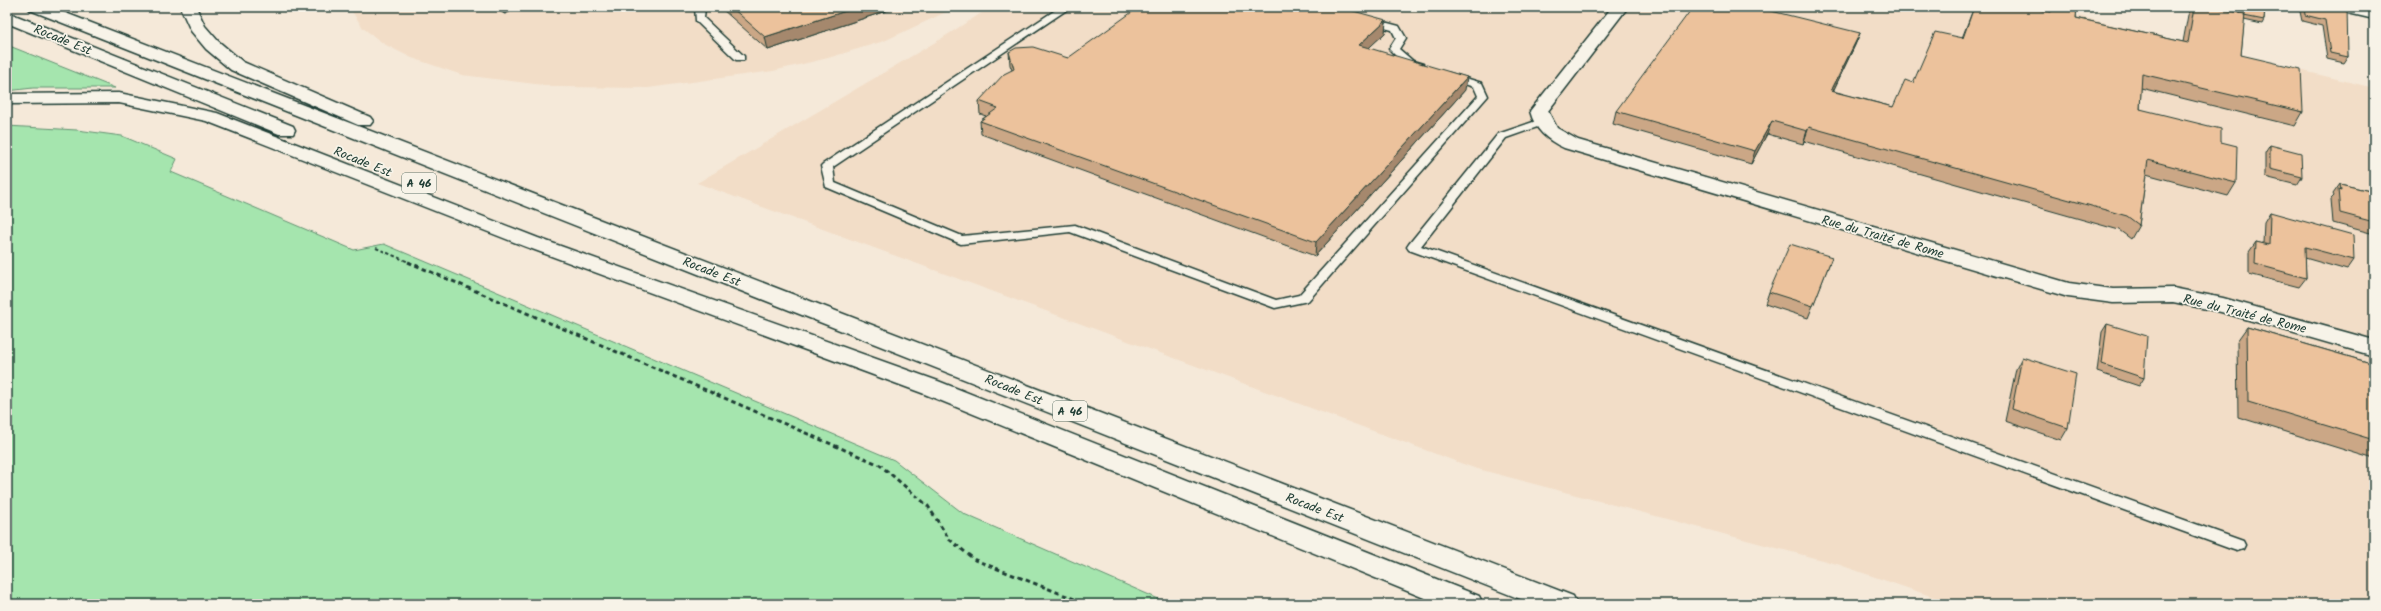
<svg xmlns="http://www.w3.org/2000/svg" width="2381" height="611" font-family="Kalam,sans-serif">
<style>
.built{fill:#f2ddc7}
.green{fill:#a5e5ae;stroke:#629171}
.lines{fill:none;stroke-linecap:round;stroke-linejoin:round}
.lane-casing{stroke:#1f3d34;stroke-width:3}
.street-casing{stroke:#1f3d34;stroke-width:3}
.highway-casing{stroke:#1f3d34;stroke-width:3}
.path-far1{stroke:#1f3d34;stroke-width:2;stroke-dasharray:3.5 2.5;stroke-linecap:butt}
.path{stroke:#1f3d34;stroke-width:3;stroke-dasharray:4.5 3.5;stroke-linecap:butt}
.lane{fill:#f7f3e8;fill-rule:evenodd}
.street{fill:#f7f3e8;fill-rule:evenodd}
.highway{fill:#f7f3e8;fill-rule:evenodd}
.wall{fill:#cba786;stroke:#1f3d34}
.shaded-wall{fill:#a5886d;stroke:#1f3d34}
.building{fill:#ecc29c;stroke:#1f3d34}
.labels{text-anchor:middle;stroke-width:3.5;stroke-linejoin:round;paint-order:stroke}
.shield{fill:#f7f3e8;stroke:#60746a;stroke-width:1}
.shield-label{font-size:12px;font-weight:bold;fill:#1f3d34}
.street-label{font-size:13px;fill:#1f3d34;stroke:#f7f3e8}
</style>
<rect width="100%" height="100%" fill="#f5e9d9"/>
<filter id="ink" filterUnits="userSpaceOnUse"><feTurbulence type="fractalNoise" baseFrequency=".025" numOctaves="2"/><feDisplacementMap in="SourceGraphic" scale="8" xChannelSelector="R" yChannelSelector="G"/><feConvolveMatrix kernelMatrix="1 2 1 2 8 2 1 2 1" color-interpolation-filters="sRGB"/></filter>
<g filter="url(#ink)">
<path class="built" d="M349 7H957L884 41 828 58 773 71 648 88 559 87 462 75 412 58 384 44 363 28Z
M991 7H2041L2374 88V604H1954L1837 564 1474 468 697 183 939 40Z"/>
<path class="green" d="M7 45 115 88H33L7 91Z
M7 126 77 130 122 136 177 159 171 172 354 250 384 244 894 460 964 514 1170 604H7Z"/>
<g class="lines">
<defs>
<path id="lane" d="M504 7H518L505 13 500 10Z
M695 7H705L704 18 744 56V60H736L696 21Z
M1060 7H1071L833 167 835 183 962 236 1075 225 1276 300 1299 295 1478 96 1474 87 1445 78V74L1449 73 1482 83 1488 96 1308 301 1275 308 1070 232 961 244 826 187 821 166 823 164Z
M1369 18 1399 26 1406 38 1399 49 1413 61 1423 64V68L1405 65 1389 49 1396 38 1392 30 1366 23V19Z
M1542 119 1546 120V124L1506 138 1421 246 2243 541 2245 545 2243 549 2237 551 2231 549 1409 250 1407 247 1409 244 1498 134Z"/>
<path id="street" d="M1612 7H1628L1548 111 1557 128 1578 140 2069 283 2113 289 2173 288 2223 298 2374 340V356L2221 312 2173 302 2113 303 2068 297 1564 148C1547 140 1535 130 1530 111Z
M2333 7 2374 9V19L2335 10Z"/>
<path id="highway" d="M28 7H50L1573 596 1577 604H1533L30 10Z
M180 7H196L205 26 218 41 243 62 370 117 373 121 370 125H358L231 70 206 49 191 31Z
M7 12 293 126 295 130 293 134H279L7 23Z
M119 93 217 113 538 238 938 381 1479 596 1483 604H1439L922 393 524 246 206 121 119 103 7 104V94Z"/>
</defs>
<use href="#lane" class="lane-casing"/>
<use href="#street" class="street-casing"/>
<use href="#highway" class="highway-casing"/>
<path class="path-far1" d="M376 248 411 263"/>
<path class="path" d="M408 262 880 465 928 506 949 539 975 560 1087 604"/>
<use href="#lane" class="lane"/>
<use href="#street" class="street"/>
<use href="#highway" class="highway"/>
</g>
<path class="wall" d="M721 7H898L768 50 722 9Z
M1974 7H2028L2048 12 2049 7H2077L2076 18 2183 42 2188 15 2192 7H2213L2237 13 2238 7H2265L2264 20 2262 24 2244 20 2241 55 2303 112 2295 126 2141 88 2140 109 2221 142 2236 183 2228 196 2146 174 2139 225 2131 239 2119 230 1804 141 1803 144 1767 134 1751 164 1613 124 1616 111 1860 33 1855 45 1833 91 1893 107 1962 38Z
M2122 7H2142L2140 11Z
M2299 7H2344L2348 57 2344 63 2327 59 2322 26 2302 21Z
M1386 20 1385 33 1368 48 1465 90 1315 256 981 134 980 121 986 116 980 114 979 101 1012 70 1010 65 1009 52 1068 58Z
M2270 145 2302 177 2297 185 2265 177V153Z
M2340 184 2374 192V234L2333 223 2331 199 2334 196 2333 194Z
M2270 212 2354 260 2347 270 2305 258 2306 278 2299 287 2249 274V252L2256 242 2263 244 2264 222Z
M1832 257 1808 318 1765 304 1769 292Z
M2107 324 2144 378 2139 386 2097 372 2102 332Z
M2247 327 2374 364V459L2238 417 2237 341Z
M2022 357 2068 428 2061 440 2005 421 2016 369Z"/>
<path class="shaded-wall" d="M858 7H898L768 50 765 37Z
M1386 20 1385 33 1358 58 1359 45Z
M1860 33 1855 45 1827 104 1831 91Z
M1467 77 1465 90 1315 256 1316 242Z
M1772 121 1767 134 1751 164 1755 151Z
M1809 127 1804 141 1803 144 1807 131Z"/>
<path class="building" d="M731 7H858L765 37Z
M1139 7H1339L1386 20 1359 45 1467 77 1316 242 980 121 998 108 979 101 1004 74 1014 69 1009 52 1016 48 1033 47 1068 58Z
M1693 7H1755L1860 33 1831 91 1893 107 1905 80 1913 83 1935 32 1963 38 1974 7H2028L2051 12 2052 7H2077L2076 18 2188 43 2194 7H2213L2245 14 2241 55 2301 69 2303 112 2142 74 2140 109 2221 129V142L2237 146 2236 183 2148 160 2139 225 2127 216 1809 127 1807 131 1772 121 1755 151 1616 111Z
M2240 7H2265L2264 20 2244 16 2245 14 2239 13Z
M2304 7H2344L2347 8 2348 57 2330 53 2325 20 2305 15Z
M2270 145 2301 153 2302 177 2270 169Z
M2340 184 2374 192V222L2340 213 2338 189 2341 190Z
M2270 212 2353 235 2354 260 2305 247 2306 278 2255 264 2256 242 2269 245Z
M1790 244 1832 257 1813 306 1769 292Z
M2107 324 2147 336 2144 378 2102 364Z
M2247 327 2374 364V440L2248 402Z
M2022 357 2076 374 2068 428 2012 409Z"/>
</g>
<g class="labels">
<g class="shield">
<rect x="402" y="173" width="34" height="20" rx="3"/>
<rect x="1053" y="401" width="34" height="20" rx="3"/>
</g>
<g class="shield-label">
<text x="419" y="187">A 46</text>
<text x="1070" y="415">A 46</text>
</g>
<g class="street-label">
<text transform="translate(63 39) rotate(22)" y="5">Rocade Est</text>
<text transform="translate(363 161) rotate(22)" y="5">Rocade Est</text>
<text transform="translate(1883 236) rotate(16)" y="5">Rue du Traité de Rome</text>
<text transform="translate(712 271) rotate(21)" y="5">Rocade Est</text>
<text transform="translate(2245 313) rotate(14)" y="5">Rue du Traité de Rome</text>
<text transform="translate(1014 389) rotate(22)" y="5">Rocade Est</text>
<text transform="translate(1315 507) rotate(21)" y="5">Rocade Est</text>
</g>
</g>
<rect width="2381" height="611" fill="none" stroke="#f7f3e8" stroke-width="24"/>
<rect x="12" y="12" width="2357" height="587" fill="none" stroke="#1f3d34" stroke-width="1.5" filter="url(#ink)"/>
</svg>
